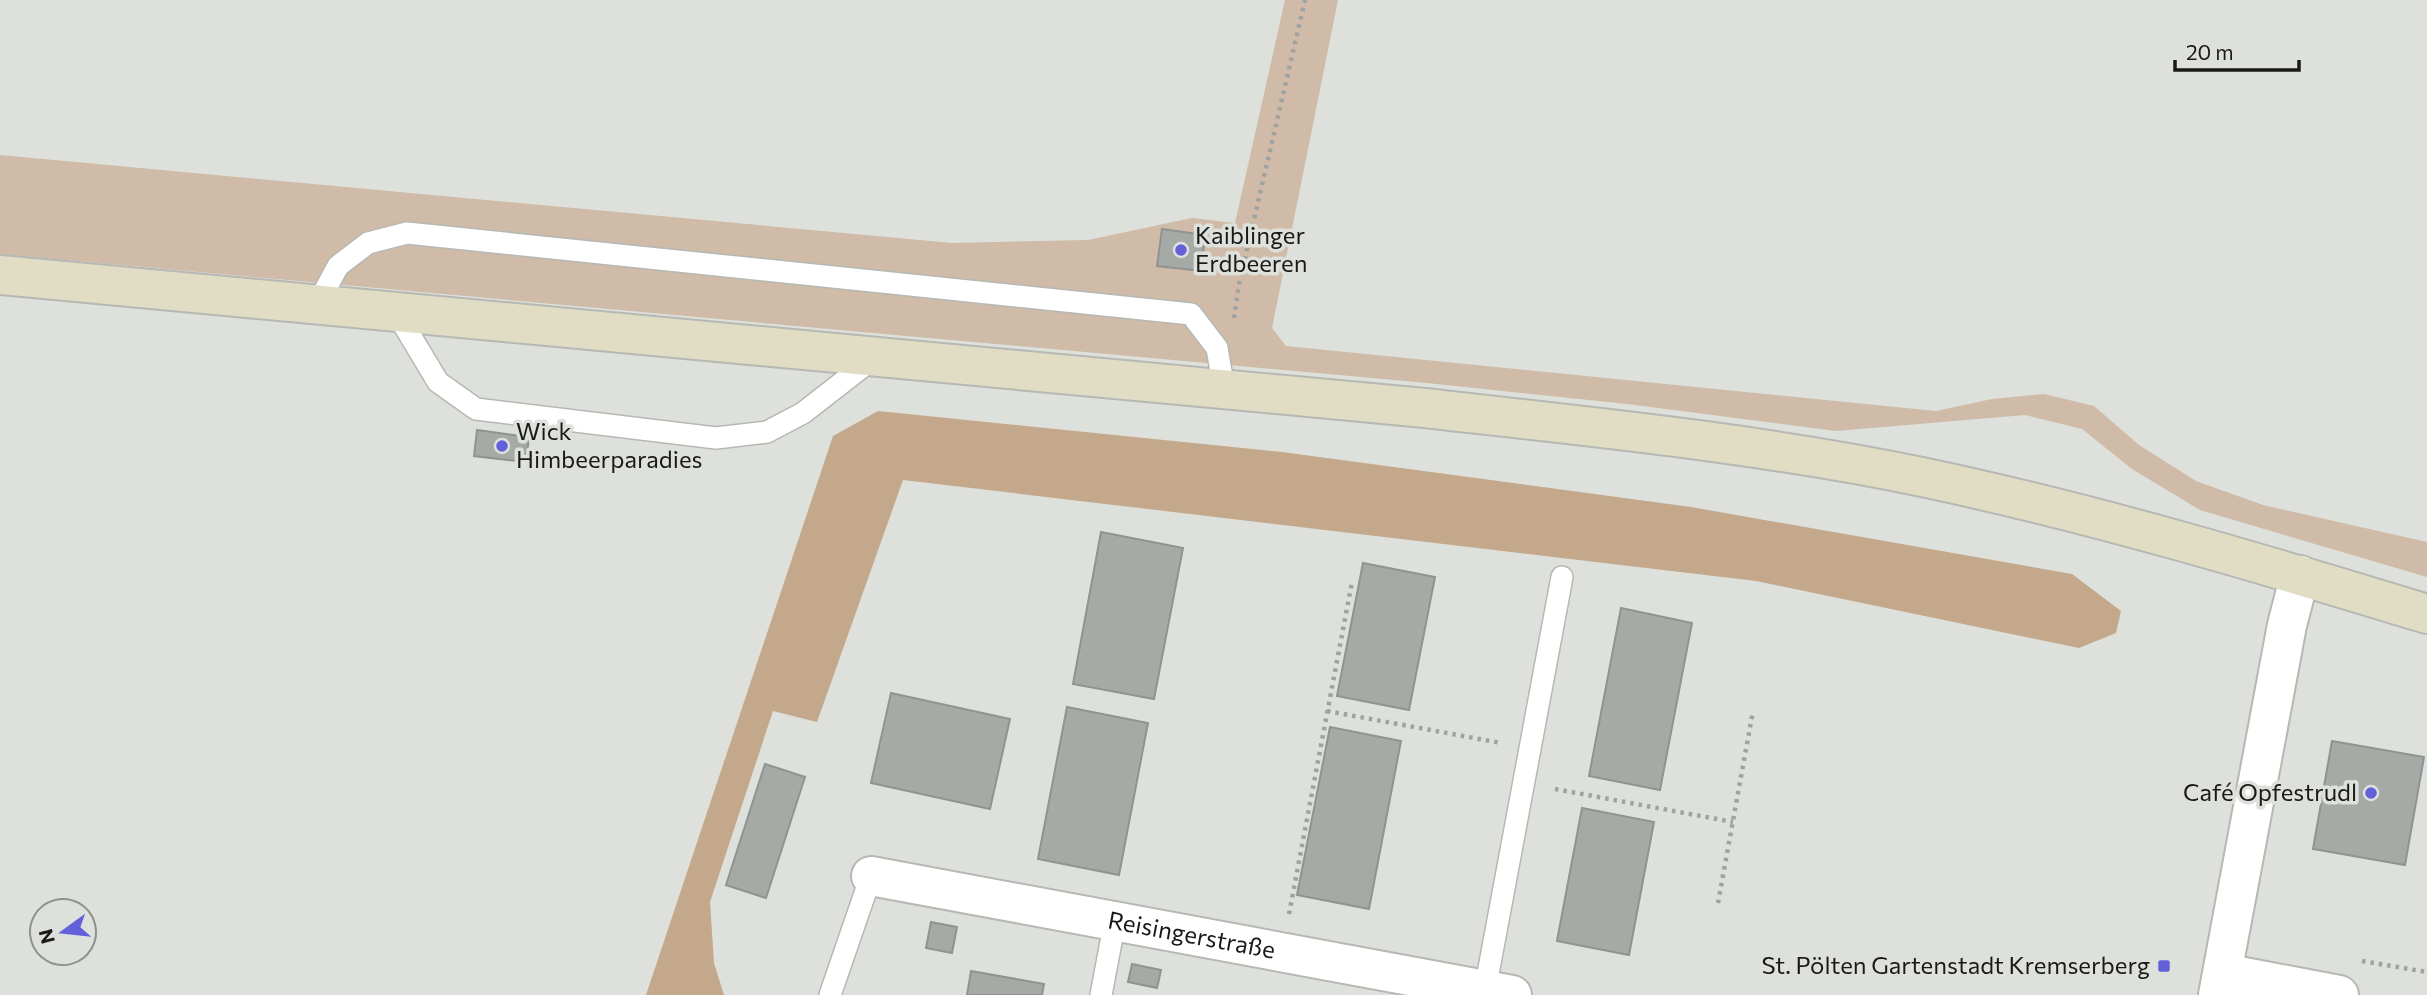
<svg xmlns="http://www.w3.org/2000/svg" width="2427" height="995" font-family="Commissioner,sans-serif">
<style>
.green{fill:#cfbba7}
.forest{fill:#c3a88b}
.building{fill:#a5aaa7;stroke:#8f9491;stroke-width:2}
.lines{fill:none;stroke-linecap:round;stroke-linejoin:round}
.service-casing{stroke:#b6b8b3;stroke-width:24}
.minor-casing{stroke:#b6b8b3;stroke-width:42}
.secondary-casing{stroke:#b6b8b3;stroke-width:42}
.path{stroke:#9fa29e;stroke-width:4.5;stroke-dasharray:3.5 5;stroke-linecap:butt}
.service{stroke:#fff;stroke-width:21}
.minor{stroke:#fff;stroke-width:38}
.secondary{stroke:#e1dcc4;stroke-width:38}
.poi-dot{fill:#6460d9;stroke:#dde0db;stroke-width:2.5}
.labels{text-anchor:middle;stroke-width:7;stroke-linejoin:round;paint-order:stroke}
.poi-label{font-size:24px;fill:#191a18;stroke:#dde0db;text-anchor:start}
.street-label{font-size:24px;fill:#191a18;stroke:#dde0db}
</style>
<rect width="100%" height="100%" fill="#dde0db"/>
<path class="green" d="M1285 0H1338L1272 328 1286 346 1936 411 1992 399 2044 394 2094 406 2139 445 2196 481 2263 505 2427 542V577L2200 510 2132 469 2082 429 2025 415 1836 431 1627 404 1427 383 0 254V155L952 243 1088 240 1192 218 1235 223Z"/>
<path class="forest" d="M878 411 1282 452 1691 507 2072 574 2121 611 2116 633 2079 648 1756 581 903 480 817 722 773 711 710 902 714 963 724 995H646L833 436Z"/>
<path class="building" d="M1162 229 1205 235 1201 271 1157 266Z
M477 430 529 437 526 462 474 456Z
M1101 532 1183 548 1154 699 1073 684Z
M1363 563 1435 577 1409 710 1337 696Z
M1621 608 1692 623 1660 790 1589 776Z
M891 693 1010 719 990 809 871 783Z
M1067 707 1148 723 1119 875 1038 859Z
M1330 727 1401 741 1369 909 1297 895Z
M2332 741 2424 757 2405 865 2313 849Z
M765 764 805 777 766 898 726 885Z
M1582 808 1654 822 1629 955 1557 941Z
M931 922 957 927 952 953 926 948Z
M1132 964 1161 970 1157 988 1128 982Z
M971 971 1044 984 1042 995H967Z"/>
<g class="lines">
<defs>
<path id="service" d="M317 305 338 266 368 243 407 233 1191 314 1217 348 1224 389
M396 312 438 382 476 409 716 438 767 432 803 413 875 357
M1485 990 1562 577
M830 995 871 876
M1101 995 1115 921"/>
<g id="minor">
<path id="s1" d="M871 876 1512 995"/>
<path d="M2223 973 2339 995"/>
<path d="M2218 995 2287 625 2300 575"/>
</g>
<path id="secondary" d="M0 275 1425 408C1591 427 1758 443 1922 477 2093 513 2260 563 2427 614"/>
</defs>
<use href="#service" class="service-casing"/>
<use href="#minor" class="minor-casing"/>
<use href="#secondary" class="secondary-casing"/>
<path class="path" d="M1234 318 1239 284 1305 0
M1327 711 1501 743
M1555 789 1733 822
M1718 903 1753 711
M1289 914 1352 582
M2362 961 2427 972"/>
<use href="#service" class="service"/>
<use href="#minor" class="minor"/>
<use href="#secondary" class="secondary"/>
</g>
<g class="poi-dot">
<circle cx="1181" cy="250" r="7"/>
<circle cx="502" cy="446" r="7"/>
<circle cx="2371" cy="793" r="7"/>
<rect x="2157" y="959" width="14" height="14" rx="3.5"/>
</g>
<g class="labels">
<g class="poi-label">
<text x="1195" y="244">Kaiblinger<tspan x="1195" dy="28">Erdbeeren</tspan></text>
<text x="516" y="440">Wick<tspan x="516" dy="28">Himbeerparadies</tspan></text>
<text x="2357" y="801" text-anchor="end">Café Opfestrudl</text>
<text x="2150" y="974" text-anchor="end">St. Pölten Gartenstadt Kremserberg</text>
</g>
<g class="street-label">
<text dy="8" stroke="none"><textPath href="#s1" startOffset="326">Reisingerstraße</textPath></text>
</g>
</g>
<g transform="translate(63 932) rotate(255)"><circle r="33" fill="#dde0db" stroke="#8f918d" stroke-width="2"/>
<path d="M0-5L12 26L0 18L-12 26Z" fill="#6460d9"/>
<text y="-10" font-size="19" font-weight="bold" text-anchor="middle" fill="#191a18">N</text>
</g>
<path d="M2175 60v10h124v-10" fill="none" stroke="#191a18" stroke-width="3.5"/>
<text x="2186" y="60" font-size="21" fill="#191a18" stroke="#dde0db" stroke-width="5" paint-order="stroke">20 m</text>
</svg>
